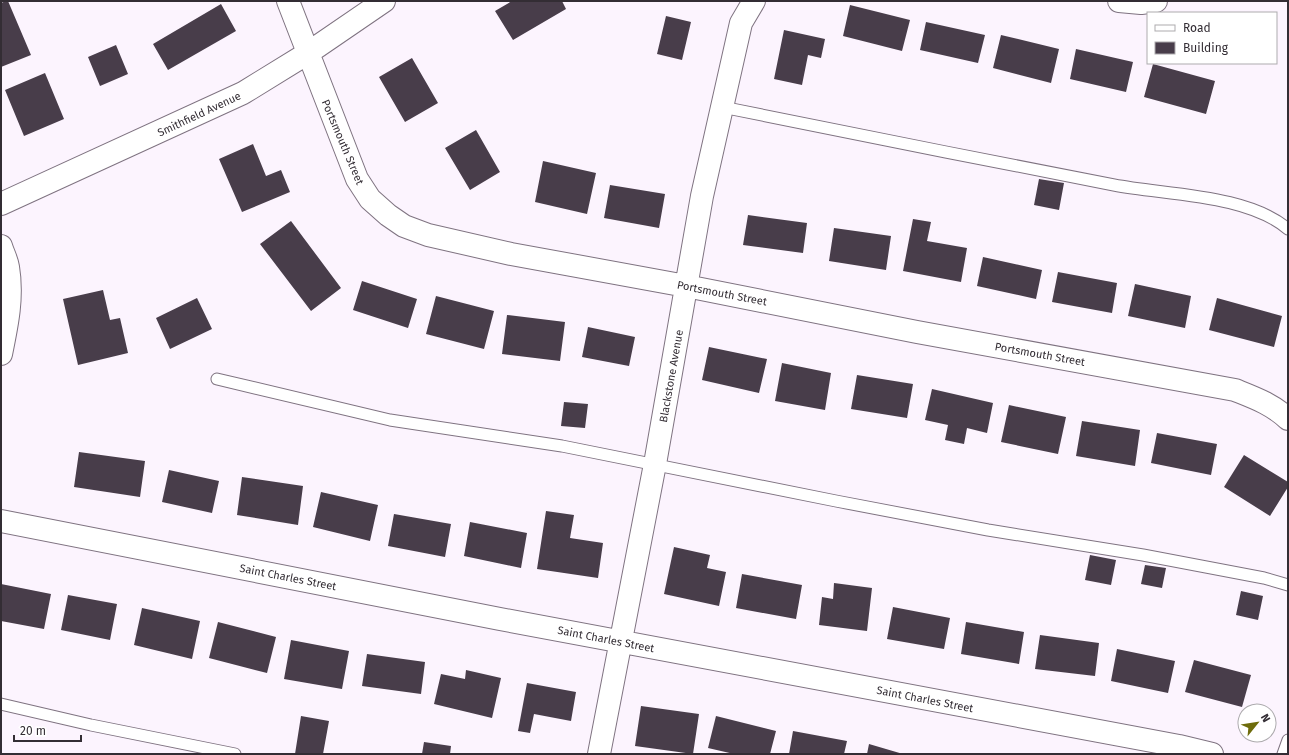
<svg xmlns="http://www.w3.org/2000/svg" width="1289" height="755" font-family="'Fira Sans',sans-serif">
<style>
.building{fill:#483d4a}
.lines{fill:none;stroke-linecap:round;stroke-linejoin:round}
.service-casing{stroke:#7f7381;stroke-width:13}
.minor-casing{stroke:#7f7381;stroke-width:24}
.service{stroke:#fff;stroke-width:11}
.minor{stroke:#fff;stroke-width:22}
.labels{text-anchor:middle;stroke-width:4;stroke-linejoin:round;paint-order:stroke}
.street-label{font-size:11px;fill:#332d34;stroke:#fff}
</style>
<rect width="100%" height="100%" fill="#fcf4fe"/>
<path class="building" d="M6 1H8L31 55 1 67V3Z
M512 1H562L566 9 513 40 495 11Z
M221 4 236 31 168 70 153 44Z
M850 5 910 20 902 51 843 36Z
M666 16 691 22 682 60 657 54Z
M926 22 985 35 978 63 920 50Z
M784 30 825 39 821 58 808 55 802 85 774 79Z
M1001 35 1059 49 1051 83 993 68Z
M116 45 128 74 100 86 88 57Z
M1076 49 1133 62 1126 92 1070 79Z
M412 58 438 103 405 122 379 77Z
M1153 64 1215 81 1206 114 1144 97Z
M45 73 64 119 24 136 5 90Z
M476 130 500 172 470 190 445 148Z
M253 144 266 176 281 170 290 192 242 212 219 159Z
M543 161 596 173 587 214 535 202Z
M1039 179 1064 183 1059 210 1034 205Z
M610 185 665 194 659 228 604 218Z
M748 215 807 223 803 253 743 245Z
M913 219 931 222 927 241 967 248 961 282 903 271Z
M291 221 341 288 311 311 260 244Z
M834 228 891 236 886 270 829 261Z
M983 257 1042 270 1036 299 977 286Z
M1058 272 1117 283 1112 313 1052 302Z
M362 281 417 299 408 328 353 310Z
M1135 284 1191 296 1185 328 1128 316Z
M103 290 110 320 120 318 128 353 78 365 63 299Z
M436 296 494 311 484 349 426 334Z
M197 298 212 329 170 349 156 318Z
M1217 298 1282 316 1274 347 1209 330Z
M507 315 565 322 560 361 502 354Z
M588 327 635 337 629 366 582 357Z
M709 347 767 359 759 393 702 380Z
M782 363 831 373 825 410 775 401Z
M857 375 913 384 907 418 851 409Z
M932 389 993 403 987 433 967 428 964 444 945 440 948 425 925 420Z
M564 402 588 404 585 428 561 426Z
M1009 405 1066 417 1058 454 1001 442Z
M1082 421 1140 430 1135 466 1076 456Z
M1157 433 1217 444 1211 475 1151 463Z
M79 452 145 461 140 497 74 487Z
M1244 455 1288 482V487L1270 516 1224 487Z
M169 470 219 481 212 513 162 502Z
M242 477 303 486 298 525 237 515Z
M321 492 378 505 370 541 313 527Z
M546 511 574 515 570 538 603 543 598 578 537 569Z
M394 514 451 524 445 557 388 546Z
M470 522 527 533 521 568 464 556Z
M674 547 710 555 707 568 726 572 719 606 664 594Z
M1090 555 1116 560 1111 585 1085 580Z
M1145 565 1166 568 1162 588 1141 584Z
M742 574 802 585 796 619 736 608Z
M834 583 872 588 867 631 819 625 822 597 833 599Z
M1 584 51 594 44 629 1 621Z
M1241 591 1263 596 1258 620 1236 615Z
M68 595 117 604 110 640 61 630Z
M893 607 950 618 944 649 887 639Z
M142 608 200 621 192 659 134 645Z
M218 622 276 637 267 673 209 658Z
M966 622 1024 632 1019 664 961 654Z
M1040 635 1099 643 1095 676 1035 669Z
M291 640 349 651 342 689 284 679Z
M1117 649 1175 661 1168 693 1111 681Z
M367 654 425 662 421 694 362 686Z
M1194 660 1251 675 1242 707 1185 692Z
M466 670 501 678 492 718 434 704 441 674 465 679Z
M527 683 576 692 571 721 534 714 530 733 518 731Z
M641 706 699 714 693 754 635 746Z
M301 716 329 721 323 754H295Z
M716 716 776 731 770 754H734L708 748Z
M793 731 847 741 844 754H789Z
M424 742 451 746 450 754H422Z
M869 744 903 754H867Z"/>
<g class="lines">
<defs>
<path id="service" d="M722 107C853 133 983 160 1114 185 1166 195 1247 194 1288 229
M217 379 390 420 562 446 836 501 988 530 1143 555 1264 578 1288 585
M1 704 91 725 235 754
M1283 754 1288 740"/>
<path id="minor" d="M288 1 357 179 370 199 388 215 404 226 428 235 511 254 686 286 917 332 1235 390C1255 398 1272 404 1288 419
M1119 1 1141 3 1156 1
M1 204 243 93 308 53 384 1
M1 246C3 253 7 260 8 267 13 297 7 325 1 354
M1 521 500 619 1179 746 1212 754
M599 754 655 464 702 196 741 23 754 1"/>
</defs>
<use href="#service" class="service-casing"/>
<use href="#minor" class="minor-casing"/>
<use href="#service" class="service"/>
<use href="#minor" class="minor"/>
</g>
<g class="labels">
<g class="street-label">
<text transform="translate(199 114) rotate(-25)" y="4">Smithfield Avenue</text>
<text transform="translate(343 142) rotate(67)" y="4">Portsmouth Street</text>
<text transform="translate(722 293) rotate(11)" y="4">Portsmouth Street</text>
<text transform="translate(1040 354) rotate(10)" y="4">Portsmouth Street</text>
<text transform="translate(671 376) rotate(-80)" y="4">Blackstone Avenue</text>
<text transform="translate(288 577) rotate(11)" y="4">Saint Charles Street</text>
<text transform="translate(606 639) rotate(11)" y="4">Saint Charles Street</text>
<text transform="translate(925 699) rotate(11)" y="4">Saint Charles Street</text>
</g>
</g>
<rect width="1289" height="755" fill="none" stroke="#332d34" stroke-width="4"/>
<rect x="1147" y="12" width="130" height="52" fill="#ffffff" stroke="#adabae"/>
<rect x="1155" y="25" width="20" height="6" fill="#ffffff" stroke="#adabae"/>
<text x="1183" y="32" font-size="12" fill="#332d34">Road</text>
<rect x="1155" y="42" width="20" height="12" fill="#483d4a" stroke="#adabae"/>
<text x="1183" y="52" font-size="12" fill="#332d34">Building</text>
<g transform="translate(1257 723) rotate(60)"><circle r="19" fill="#ffffff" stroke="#adabae"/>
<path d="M0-3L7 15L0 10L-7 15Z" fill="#6e6c0b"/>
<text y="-6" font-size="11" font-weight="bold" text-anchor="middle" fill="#332d34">N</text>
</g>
<path d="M14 735v6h67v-6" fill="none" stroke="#332d34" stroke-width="2"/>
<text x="20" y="735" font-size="12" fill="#332d34" stroke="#ffffff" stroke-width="3" paint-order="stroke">20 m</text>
</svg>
